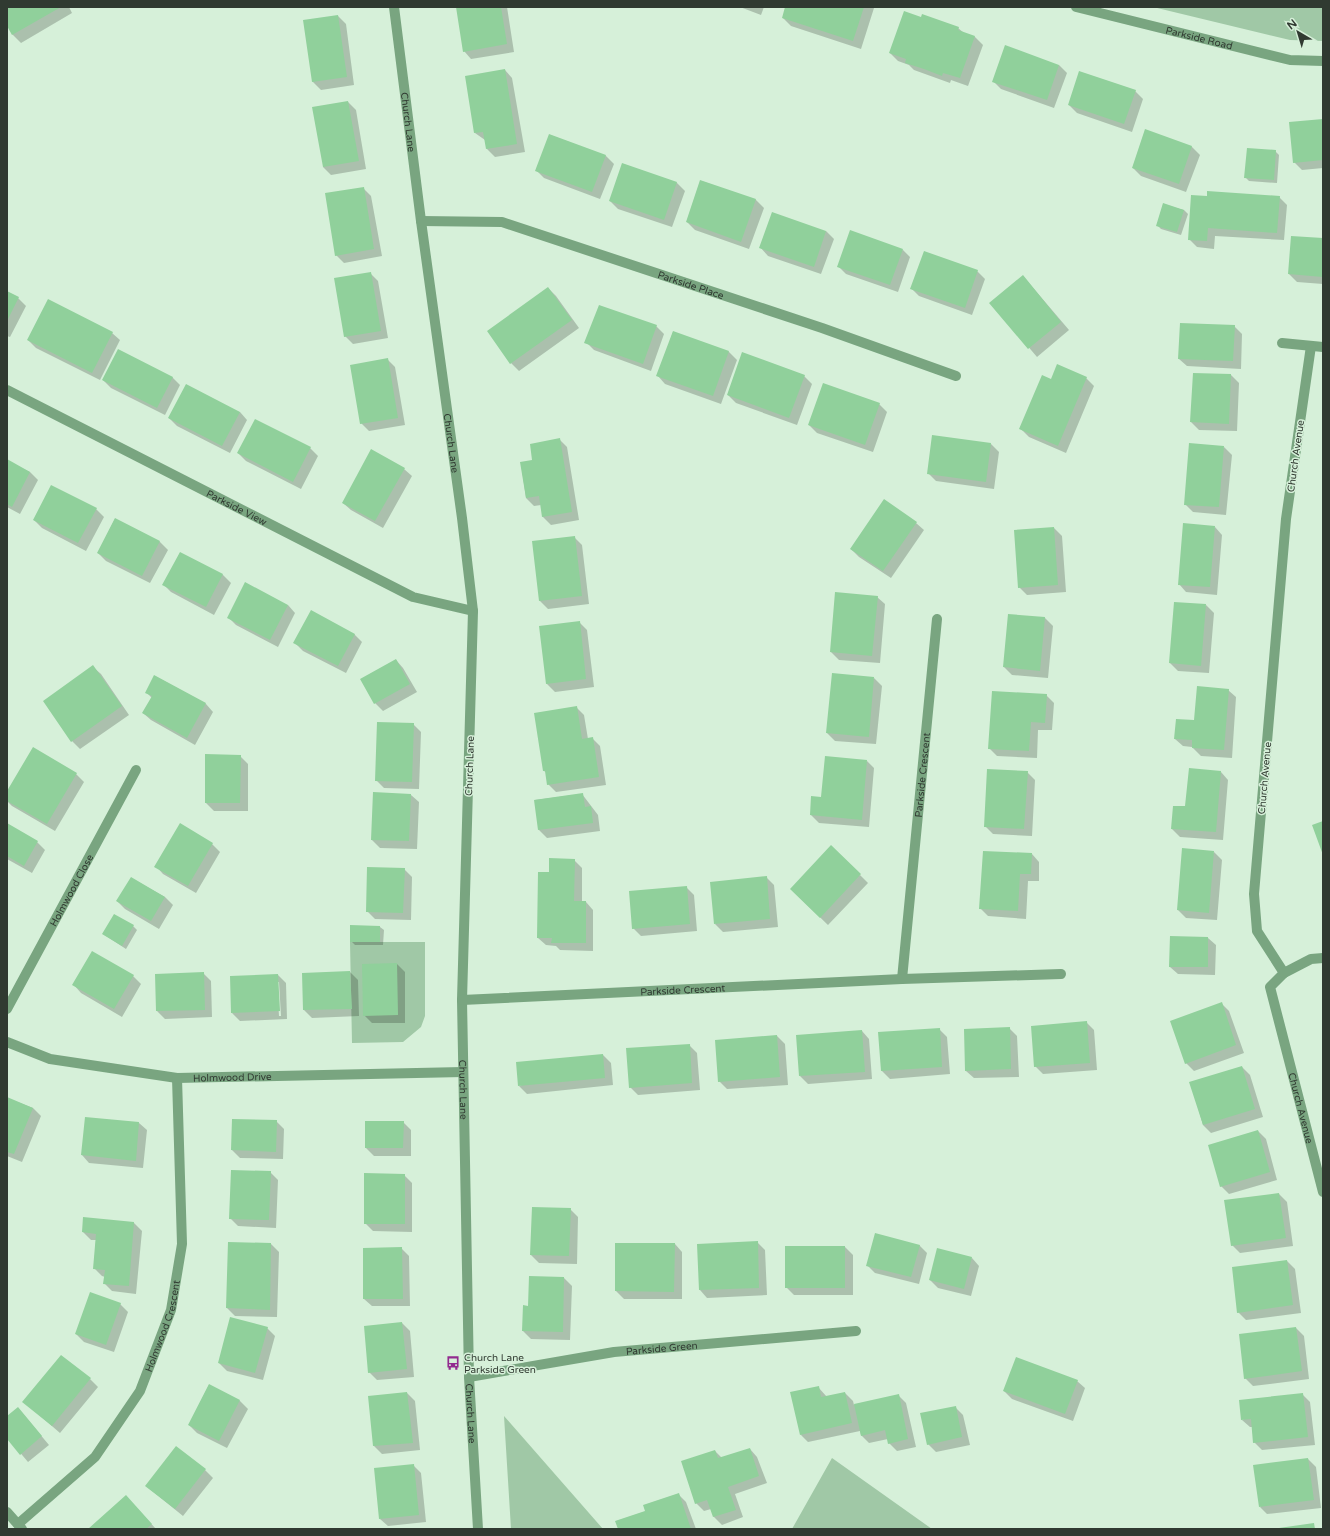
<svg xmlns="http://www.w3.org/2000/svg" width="1330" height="1536" font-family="'Varela Round',sans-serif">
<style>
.green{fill:#a0c8a6}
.shadow{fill:#0003;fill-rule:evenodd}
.building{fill:#90d09b}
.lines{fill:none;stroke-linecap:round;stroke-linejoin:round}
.street{stroke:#79a580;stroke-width:10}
.labels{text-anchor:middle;stroke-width:3;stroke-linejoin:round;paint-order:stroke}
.street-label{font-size:10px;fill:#303a31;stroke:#d6f0d9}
.poi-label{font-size:10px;fill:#303a31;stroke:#d6f0d9;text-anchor:start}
</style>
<rect width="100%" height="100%" fill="#d6f0d9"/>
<path class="green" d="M1153 7H1323V41L1290 40Z
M350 942H425V1016L421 1027 403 1042 352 1043Z
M504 1416 603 1529H511Z
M832 1458 932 1529H792Z"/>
<path class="shadow" d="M7 7H69L72 13 21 43 13 35 7 24Z
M457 7H507L514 52 471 59 464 51Z
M740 7H764L761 15Z
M786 7H873L874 8 861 49 791 26 783 18Z
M338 16 346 24 354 85 321 90 313 82 304 21Z
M958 28 964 33 975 37 983 45 968 86 951 80 950 83 914 70 909 65 898 61 890 53Z
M1059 65 1067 73 1054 108 1001 89 993 81Z
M505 70 512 78 525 152 495 157 487 149 485 140 475 133Z
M1135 91 1143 99 1132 132 1077 113 1069 105Z
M348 102 356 110 366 169 331 175 323 167Z
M1323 120V168L1302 170 1294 162Z
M1146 131 1192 147 1200 155 1186 192 1141 176 1133 168Z
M550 135 606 156 614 164 600 199 544 178 536 170Z
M1275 151 1279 155 1277 183 1249 181 1245 177Z
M623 164 677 183 685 191 672 227 618 209 610 201Z
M701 181 756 200 764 208 749 249 695 230 687 222Z
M363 188 371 196 382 256 344 263 336 255Z
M1192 196 1279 197 1287 205 1284 240 1215 236 1214 249 1197 247 1189 239Z
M1163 205 1184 210 1188 214 1181 235 1161 229 1157 225Z
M826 231 834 239 821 274 768 256 761 248Z
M1323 239V284L1297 282 1289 274Z
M903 250 910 257 898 292 846 274 838 266Z
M977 271 985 279 972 315 919 296 912 289Z
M370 273 378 281 388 338 353 344 345 336Z
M1023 276 1069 330 1037 357 991 303Z
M548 288 556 296 579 328 519 371 511 363Z
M7 293 18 298 26 306 10 337 7 336Z
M656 326 664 334 651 371 594 350 586 342Z
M1234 326 1242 334 1241 369 1187 366 1179 359Z
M673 332 729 352 737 360 721 404 665 384 658 376Z
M112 333 120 340 100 380 36 348 28 340Z
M387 359 395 367 405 425 369 431 361 423Z
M1194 374 1231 375 1239 383 1237 431 1199 430 1191 422Z
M804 376 812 384 797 425 736 403 728 395Z
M172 377 180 385 165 415 111 388 103 380Z
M1086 378 1094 386 1066 453 1029 437 1021 429 1052 381Z
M879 404 887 412 873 452 817 433 809 425Z
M240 412 247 420 230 453 177 426 169 418Z
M559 439 567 447 579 520 551 525 543 517 541 505 534 506 526 498 521 463 533 461Z
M991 444 999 452 994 489 936 481 928 473Z
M1224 447 1232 455 1226 515 1193 512 1185 504Z
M310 448 318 456 301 489 246 461 238 453Z
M7 461 30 472 38 480 20 514 7 507Z
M404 469 412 476 383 528 351 510 343 503Z
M96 509 104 517 86 551 42 528 34 520Z
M115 519 160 542 168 550 150 583 106 561 98 553Z
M916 523 924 530 891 578 859 557 851 549Z
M1215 527 1222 535 1217 595 1186 592 1179 584Z
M1054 528 1062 536 1066 592 1027 595 1019 587Z
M574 537 582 545 589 604 548 609 540 601 533 542Z
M180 553 223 575 231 583 214 615 171 592 164 585Z
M877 597 885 604 880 663 839 660 831 652Z
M288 605 295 613 278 647 236 625 228 617Z
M1206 605 1214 613 1209 673 1178 671 1170 663Z
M1009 615 1045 618 1053 626 1048 678 1012 675 1004 667Z
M579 622 587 630 594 687 555 692 547 684 540 627Z
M354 634 362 642 346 673 303 651 295 643Z
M396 660 403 668 417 692 383 711 375 703Z
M93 667 101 674 129 715 80 749 72 741Z
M155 676 206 704 213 712 195 745 151 720 143 713 152 698 146 692Z
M874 678 882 686 876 744 835 741 827 733Z
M1228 690 1236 697 1232 758 1201 756 1192 747 1183 746 1175 739Z
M1046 695 1054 703 1052 730H1038L1037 758 997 756 989 748Z
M576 707 584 715 588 739 592 738 600 746 606 785 556 792 548 784 547 773 544 771Z
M413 724 421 732 419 789 384 788 376 780Z
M240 756 248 764V811H214L206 803Z
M867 761 874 768 869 827 819 823 811 815 822 798Z
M1027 772 1035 780 1032 836 993 834 985 826Z
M1221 772 1228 780 1223 840 1180 837 1172 829 1186 808Z
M76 774 84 782 55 831 12 806 7 801V793Z
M582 794 598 815 600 831 547 838 539 830 535 800Z
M411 795 419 802 417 849 380 848 372 840Z
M7 824 37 842 45 850 32 873 7 859Z
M180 825 212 844 220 852 196 893 163 874 156 866Z
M1214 852 1222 860 1217 920 1186 918 1178 910Z
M1032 854 1039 862V881H1028L1026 919 988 916 980 908Z
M574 860 582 868V902H586L593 910V951L560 950 556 946 546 945 538 938 550 873Z
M404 869 412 877 411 920 375 919 367 911Z
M860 875 868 883 828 925 799 897Z
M766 877 774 885 778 927 723 932 715 924Z
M131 878 165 897 173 905 159 929 125 909 117 901Z
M686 887 694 895 697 931 641 936 633 928Z
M133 926 137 930 126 949 103 934Z
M380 927 384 930 383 945H355L351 941Z
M1208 938 1216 945 1215 975 1178 974 1170 967Z
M397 964 405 972V1023H372L364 1015Z
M350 972 358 980 359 1016 312 1018 304 1010Z
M203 973 211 981 212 1017 165 1019 157 1011 156 975Z
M278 975 286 983 287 1019 240 1021 232 1013ZM277 982H279L281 1016H279Z
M133 976 141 984 122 1017 81 993 74 985Z
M1221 1003 1229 1011 1244 1053 1194 1071 1186 1063Z
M1086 1022 1094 1030 1097 1070 1043 1074 1035 1066Z
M1009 1028 1017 1036 1019 1077 974 1078 966 1071Z
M939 1029 947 1037 950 1074 890 1079 882 1071 879 1033Z
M862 1031 869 1039 872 1079 808 1084 800 1076Z
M777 1036 785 1044 788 1085 727 1089 719 1081Z
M689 1045 697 1053 700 1090 638 1095 630 1087Z
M603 1055 611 1063 613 1085 527 1094 519 1086Z
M1242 1067 1250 1075 1263 1117 1211 1133 1203 1125 1191 1083Z
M7 1098 33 1108 41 1116 22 1162 7 1156Z
M276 1121 284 1129 283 1159 240 1158 232 1150Z
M403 1122 411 1130V1156H374L366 1148Z
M139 1123 147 1130 143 1168 89 1163 82 1155Z
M1258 1131 1266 1139 1277 1180 1229 1194 1221 1186Z
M270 1172 278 1180 276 1228 238 1226 230 1218Z
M404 1175 412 1183V1232L373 1231 365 1223Z
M1279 1194 1287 1202 1293 1246 1240 1253 1232 1245Z
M570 1209 578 1217 577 1264 539 1263 531 1255Z
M134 1223 142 1231 136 1294 112 1291 104 1283 105 1277 102 1276 94 1268 96 1240H91L83 1232Z
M757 1242 765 1250 767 1295 707 1298 700 1290Z
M271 1244 279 1252 277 1317 235 1316 227 1308Z
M675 1244 682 1252V1299H624L616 1291Z
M919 1245 927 1253 919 1284 875 1273 867 1265Z
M845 1247 853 1255V1295H794L786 1287Z
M401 1248 409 1256 410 1306H372L364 1299Z
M972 1258 979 1266 971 1296 938 1288 930 1280Z
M1287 1261 1295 1269 1301 1313 1246 1320 1238 1312Z
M530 1277 564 1278 572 1286 570 1340 531 1339 523 1331 529 1307Z
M120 1304 128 1312 114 1352 84 1342 76 1334Z
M402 1323 410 1331 414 1377 377 1380 369 1372Z
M267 1328 275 1336 263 1380 227 1371 219 1363Z
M1296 1328 1304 1336 1309 1379 1253 1386 1245 1378Z
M90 1379 98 1387 60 1433 24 1402Z
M1077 1381 1085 1388 1073 1421 1012 1399 1004 1391Z
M209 1385 240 1401 248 1409 227 1448 197 1433 189 1425Z
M818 1387 827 1397 845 1393 853 1401 854 1405 898 1395 906 1403 916 1447 897 1451 889 1443 888 1439 869 1443 861 1435 860 1431 808 1442 801 1435Z
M407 1393 415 1401 420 1450 382 1454 374 1446 369 1397Z
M1302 1394 1310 1402 1315 1445 1262 1450 1254 1442 1252 1427H1250L1242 1420Z
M955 1407 963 1415 970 1445 936 1452 928 1444Z
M18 1408 49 1445 28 1462 7 1437V1417Z
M750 1449 757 1457 767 1483 735 1494 743 1517 722 1525 714 1517 711 1509 704 1511 696 1503 715 1451 722 1458Z
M1308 1459 1316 1467 1321 1508 1267 1514 1260 1507Z
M413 1465 421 1473 426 1522 388 1526 380 1519Z
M205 1470 213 1478 183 1516 146 1486Z
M678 1494 686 1502 696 1529H619Z
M133 1504 156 1529H89Z"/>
<path class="building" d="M7 7H61L12 35 7 26Z
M456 7H501L507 44 463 52Z
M785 7H864L853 41 782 18Z
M904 11 921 17 922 14 959 27 958 30 975 36 960 78 943 73 942 76 924 69 905 63 906 59 889 53Z
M338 15 347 77 312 82 303 20Z
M1005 45 1059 65 1047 100 992 82Z
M505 69 517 144 486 149 483 132 474 133 465 76Z
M1079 71 1136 90 1124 124 1068 105Z
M348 101 359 161 323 167 312 107Z
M1323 119V160L1293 163 1289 122Z
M1145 129 1192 146 1179 184 1132 168Z
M549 134 606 155 592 192 535 171Z
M1247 148 1276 150 1274 180 1244 178Z
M622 163 677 182 664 220 609 201Z
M700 180 756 199 741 242 686 222Z
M364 187 374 249 335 256 325 193Z
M1207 191 1280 196 1277 233 1208 228 1207 241 1188 240 1191 195 1207 196Z
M1163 203 1184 210 1177 232 1156 226Z
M772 212 826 231 814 267 759 248Z
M850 230 903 249 890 285 837 267Z
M1291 236 1323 238V277L1288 274Z
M924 251 978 270 965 308 910 289Z
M371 272 381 331 344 337 334 278Z
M1023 275 1061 322 1028 349 989 303Z
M548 287 572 320 510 364 487 331Z
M7 291 19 297 7 321Z
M48 299 113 332 92 373 27 340Z
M599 305 657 325 643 364 584 343Z
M1180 323 1235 325 1233 361 1178 359Z
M673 331 729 351 713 396 656 376Z
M118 349 173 377 157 408 102 380Z
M742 352 805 375 789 418 727 395Z
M388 358 398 418 360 424 350 365Z
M1057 364 1087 377 1058 446 1019 429 1042 375 1051 379Z
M1193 373 1231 374 1229 424 1190 422Z
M823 383 880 403 865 445 808 425Z
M186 384 240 412 222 446 168 418Z
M255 419 311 447 293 482 237 453Z
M932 435 991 443 986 482 927 474Z
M560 438 572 512 542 517 539 496 526 498 520 462 532 460 530 444Z
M1189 443 1224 446 1219 507 1184 505Z
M371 449 405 468 375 521 342 503Z
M7 459 30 472 12 507 7 504Z
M51 485 97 508 78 543 33 520Z
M884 499 917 522 883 571 850 549Z
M115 518 160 541 142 576 97 553Z
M1183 523 1215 526 1210 587 1178 585Z
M1054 527 1058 585 1018 588 1014 530Z
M575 536 582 596 539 601 532 541Z
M180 552 223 574 206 607 162 585Z
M245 582 288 605 270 640 227 618Z
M835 592 878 596 872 656 830 652Z
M1174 602 1206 604 1201 666 1169 663Z
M311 610 355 634 338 666 293 643Z
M1008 614 1045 617 1040 671 1003 667Z
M580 621 586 679 546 684 539 626Z
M396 659 410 684 374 704 360 679Z
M93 665 122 706 71 742 43 701Z
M832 673 874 677 869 737 826 733Z
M154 675 206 703 187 738 142 713 152 696 145 693Z
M1197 686 1229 689 1224 750 1192 748V740L1174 739 1176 719 1194 720Z
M992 691 1047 694 1045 723 1031 722 1029 751 988 749Z
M577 706 582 739 593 737 599 777 547 785 545 771H543L534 713Z
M377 722 414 723 412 782 375 781Z
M33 747 77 773 47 824 7 801V791Z
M205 754 241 755 240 803H205Z
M825 756 867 760 862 820 810 815 811 796 821 797Z
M1189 768 1221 771 1216 832 1171 829 1173 806H1185Z
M987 769 1028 771 1024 829 984 827Z
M373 792 411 794 409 841 371 840Z
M583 793 585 807 591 806 593 823 538 830 534 800Z
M1323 821V855L1312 825Z
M7 823 38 841 24 866 7 856Z
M180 823 213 843 188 886 154 867Z
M831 845 861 874 820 918 790 889Z
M1182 848 1214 851 1209 913 1177 910Z
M983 851 1032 853 1031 874H1020L1018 911 979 909Z
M549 858 575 859 574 901H586V943H551L552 938H537L538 872H549Z
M367 867 405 868 403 913 366 912Z
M767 876 770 919 714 924 710 882Z
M131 877 165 897 151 921 116 901Z
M687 886 690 924 632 929 629 891Z
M114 914 134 925 122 946 102 934Z
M350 925 380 926V942H350Z
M1170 936 1208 937V967H1169Z
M92 951 134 975 114 1009 72 985Z
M397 963 398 1015 363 1016 362 964Z
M350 971 352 1009 303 1010 302 973Z
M204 972 205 1010 156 1011 155 974Z
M278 974 280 1011 231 1013 230 976Z
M1222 1002 1236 1045 1185 1064 1170 1021Z
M1087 1021 1090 1063 1034 1067 1031 1026Z
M1010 1027 1011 1069 965 1071 964 1029Z
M940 1028 942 1067 881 1071 878 1032Z
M862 1030 865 1072 799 1076 796 1035Z
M777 1035 780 1077 718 1082 715 1040Z
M690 1044 692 1083 629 1088 626 1048Z
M603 1054 605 1078 518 1086 516 1062Z
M1242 1066 1255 1109 1203 1125 1189 1082Z
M7 1097 33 1108 14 1154 7 1152Z
M85 1117 139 1122 136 1161 81 1155Z
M232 1119 277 1120 276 1152 231 1150Z
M365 1121H404L403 1148H365Z
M1258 1130 1270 1172 1220 1187 1208 1145Z
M231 1170 271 1171 269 1220 229 1219Z
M364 1173 405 1174V1224H364Z
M1279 1193 1286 1238 1231 1246 1224 1200Z
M532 1207 571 1208 569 1256 530 1255Z
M83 1217 134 1222 129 1286 103 1284 105 1270 93 1269 96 1234 82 1232Z
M875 1233 920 1245 911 1277 866 1266Z
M758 1241 759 1288 699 1290 697 1244Z
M228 1242 271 1243 270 1310 226 1308Z
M615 1243H675L674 1292 615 1291Z
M785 1246H845V1288H785Z
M402 1247 403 1299H363V1248Z
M937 1248 972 1257 964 1289 929 1280Z
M1287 1260 1293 1305 1237 1313 1232 1267Z
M529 1276 564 1277 563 1332 522 1331 523 1305 528 1306Z
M90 1292 121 1303 106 1345 75 1334Z
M230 1317 268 1327 255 1373 218 1363Z
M402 1322 407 1369 368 1373 364 1326Z
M1296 1327 1302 1371 1244 1379 1239 1334Z
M61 1355 91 1378 52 1426 22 1402Z
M1016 1357 1078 1380 1065 1414 1003 1391Z
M209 1384 240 1400 219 1441 188 1425Z
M819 1386 821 1397 845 1392 852 1423 800 1435 790 1392Z
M407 1392 413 1443 373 1446 368 1396Z
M1303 1393 1308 1437 1253 1443 1251 1419 1241 1420 1239 1400Z
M899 1394 908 1439 888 1444 885 1430 861 1436 854 1404Z
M956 1406 962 1437 927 1445 920 1413Z
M18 1407 42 1436 20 1455 7 1439V1416Z
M176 1446 206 1469 175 1509 145 1486Z
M750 1448 759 1476 728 1487 736 1510 713 1517 707 1500 695 1504 681 1461 715 1450 718 1458Z
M1308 1458 1314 1500 1259 1507 1253 1465Z
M414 1464 419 1515 379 1519 374 1468Z
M679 1493 691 1529H618L615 1521 645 1511 643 1505Z
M126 1495 152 1524 146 1529H88Z
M1314 1523 1315 1529H1279V1528Z"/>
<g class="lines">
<g class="street">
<path id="s1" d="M394 7 421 221 462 518 473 611 462 1000 469 1377 478 1529"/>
<path id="s2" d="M1076 7 1290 60 1323 61"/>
<path id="s3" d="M421 221 502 222 822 328 956 376"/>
<path d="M1282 343 1323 347"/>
<path id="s4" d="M1311 346 1286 519 1254 894 1257 931 1284 973 1270 987 1323 1192"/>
<path id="s5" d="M7 390 413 597 473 611"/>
<path d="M1284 973 1311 959 1323 958"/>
<path id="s6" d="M902 979 937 619"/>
<path id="s7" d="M462 1000 902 979 1061 974"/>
<path id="s8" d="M7 1009 136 770"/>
<path id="s9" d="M7 1042 50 1059 177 1078 463 1072"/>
<path id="s10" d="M469 1377 614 1352 856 1331"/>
<path d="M7 1512 22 1529"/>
<path id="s11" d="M18 1524 95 1457 140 1391 171 1310 182 1244 177 1078"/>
</g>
</g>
<defs>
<symbol id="bus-bare" viewBox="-9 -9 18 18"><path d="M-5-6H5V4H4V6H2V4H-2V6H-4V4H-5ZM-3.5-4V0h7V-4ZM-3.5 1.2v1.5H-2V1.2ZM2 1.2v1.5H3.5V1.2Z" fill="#922a8f" stroke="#d6f0d9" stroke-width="2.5" paint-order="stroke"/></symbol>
</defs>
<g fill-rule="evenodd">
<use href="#bus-bare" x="443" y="1353" width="20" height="20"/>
</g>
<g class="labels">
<g class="street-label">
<text dy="4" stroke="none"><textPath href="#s2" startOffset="127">Parkside Road</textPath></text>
<text dy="4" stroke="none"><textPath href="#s1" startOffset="116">Church Lane</textPath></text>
<text dy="4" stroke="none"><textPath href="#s3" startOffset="280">Parkside Place</textPath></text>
<text dy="4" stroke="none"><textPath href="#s1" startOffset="440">Church Lane</textPath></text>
<text transform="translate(1295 456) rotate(-82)" y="4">Church Avenue</text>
<text dy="4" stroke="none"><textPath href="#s5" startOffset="258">Parkside View</textPath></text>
<text transform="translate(469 766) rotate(-88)" y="4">Church Lane</text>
<text dy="4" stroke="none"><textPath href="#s6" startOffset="205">Parkside Crescent</textPath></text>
<text transform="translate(1264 778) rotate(-85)" y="4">Church Avenue</text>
<text dy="4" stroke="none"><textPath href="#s8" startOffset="135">Holmwood Close</textPath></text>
<text dy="4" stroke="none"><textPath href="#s7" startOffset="221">Parkside Crescent</textPath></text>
<text dy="4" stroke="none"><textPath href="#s9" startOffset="230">Holmwood Drive</textPath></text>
<text dy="4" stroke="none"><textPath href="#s1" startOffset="1088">Church Lane</textPath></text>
<text dy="4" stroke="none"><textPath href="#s4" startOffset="783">Church Avenue</textPath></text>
<text dy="4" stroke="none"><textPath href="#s11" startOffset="251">Holmwood Crescent</textPath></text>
<text dy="4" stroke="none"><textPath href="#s10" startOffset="195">Parkside Green</textPath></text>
<text dy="4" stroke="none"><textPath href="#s1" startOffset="1412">Church Lane</textPath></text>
</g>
<g class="poi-label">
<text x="464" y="1361">Church Lane<tspan x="464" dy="12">Parkside Green</tspan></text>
</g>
</g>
<rect width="1330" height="1536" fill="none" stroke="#303a31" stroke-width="16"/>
<g transform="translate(1298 32) rotate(322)" stroke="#d6f0d9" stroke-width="3" paint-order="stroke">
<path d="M0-3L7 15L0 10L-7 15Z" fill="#303a31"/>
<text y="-6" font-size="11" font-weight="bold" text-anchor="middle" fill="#303a31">N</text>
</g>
</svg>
